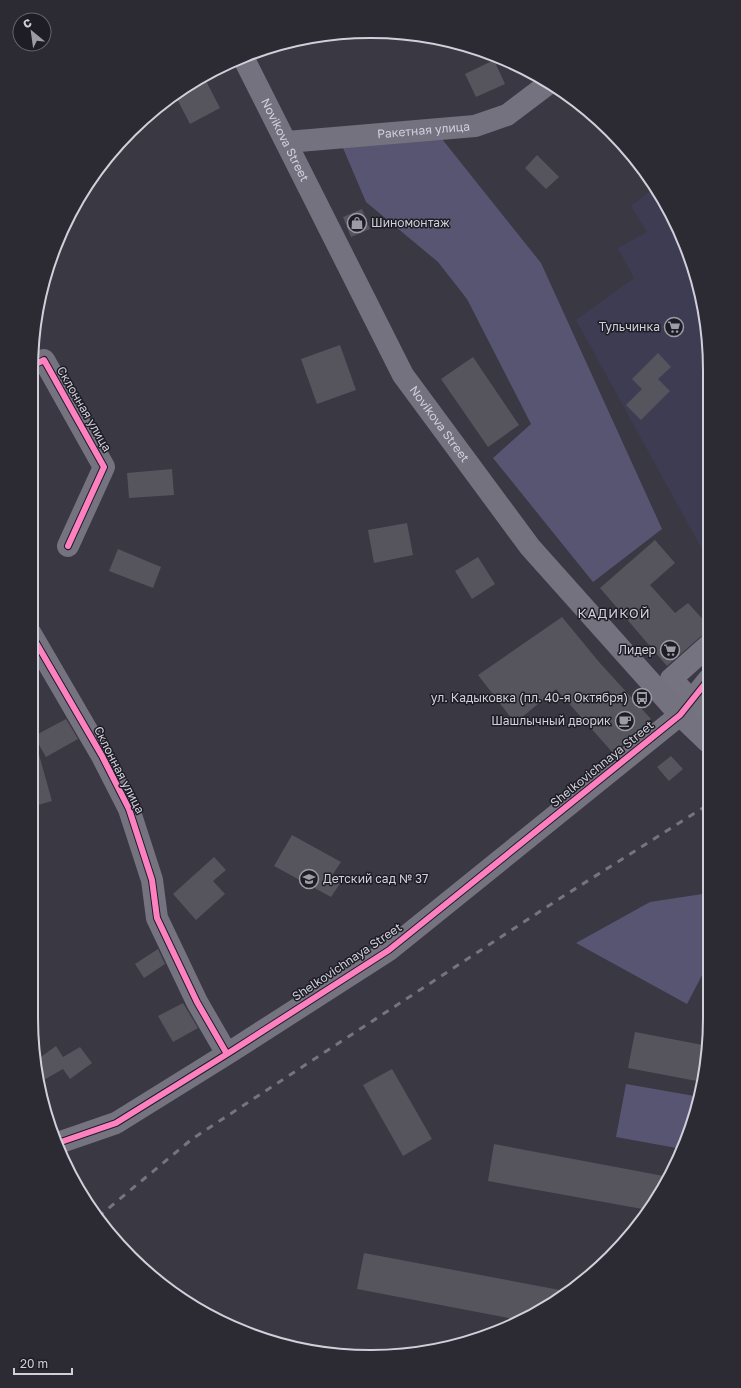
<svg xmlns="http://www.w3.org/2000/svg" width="741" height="1388" font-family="'Golos Text',sans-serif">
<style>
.built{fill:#3e3c53}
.green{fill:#585573}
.building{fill:#56555d}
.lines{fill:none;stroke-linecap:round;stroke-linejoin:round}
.minor{stroke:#74737f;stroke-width:22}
.major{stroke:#74727f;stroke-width:22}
.rail{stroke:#76747f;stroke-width:3;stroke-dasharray:7 7;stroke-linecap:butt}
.cycleway-casing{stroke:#1e1d26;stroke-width:8}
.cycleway{stroke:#ff80c0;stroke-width:6}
.labels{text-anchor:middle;stroke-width:3;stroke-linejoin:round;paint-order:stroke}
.street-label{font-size:12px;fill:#d0d0db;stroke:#1e1d26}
.poi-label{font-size:12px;fill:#d0d0db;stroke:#1e1d26;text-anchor:end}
.neighbourhood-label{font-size:13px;letter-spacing:1px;fill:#d0d0db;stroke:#1e1d26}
.rim{fill:none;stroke:#d0d0db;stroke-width:2}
</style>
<rect width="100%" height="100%" fill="#3a3843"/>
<path class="built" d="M652 190 672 219 684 241 707 326 708 560 576 320 634 278 618 248 647 232 631 206Z"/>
<path class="green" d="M438 134 541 263 662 529 593 582 493 458 531 424 467 299 438 262 366 202 343 148Z
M709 893V962L687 1004 576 943 650 902Z
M626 1084 700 1097 698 1105 682 1149 616 1137Z"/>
<path class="building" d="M494 60 505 84 476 97 465 74Z
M205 79 220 108 190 124 175 95Z
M537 155 559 177 546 189 525 168Z
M362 209 370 229 351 237 343 217Z
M340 345 356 390 317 404 301 359Z
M658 353 671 367 658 379 670 391 641 420 626 405 642 389 632 379Z
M473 357 519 425 488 447 441 379Z
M172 469 174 495 129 498 127 473Z
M407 523 413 555 374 563 368 530Z
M655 540 675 563 650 585 675 613 688 603 708 625V634L700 637 667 666 600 588Z
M118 549 161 567 153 588 109 571Z
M478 557 495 584 472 599 455 571Z
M562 617 599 662 651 719 613 753 556 689 515 723 478 675Z
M66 719 78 739 46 757 34 736Z
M36 744 52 801 31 807V745Z
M671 756 683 769 669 781 657 767Z
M292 835 341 862 331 877 341 882 331 897 274 866Z
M214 857 226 870 213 881 225 894 196 920 173 894Z
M158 949 165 964 144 978 135 964Z
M183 1003 198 1028 173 1042 158 1016Z
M635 1032 708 1046 702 1082 628 1068Z
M56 1046 63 1057 80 1047 92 1063 70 1079 63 1069 42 1081 38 1059Z
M392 1069 432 1139 403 1156 363 1085Z
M494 1144 669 1177 648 1210 488 1181Z
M364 1253 565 1291 519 1320 357 1289Z"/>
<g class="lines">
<path class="minor" d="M32 366 44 360 104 467 68 546
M31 634 102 756 129 809 152 880 157 918 197 1002 227 1054
M708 646 671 679 708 717
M58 1143 116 1123 227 1054 389 950 680 715 708 680"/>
<g class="major">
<path id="s1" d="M243 57 403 375 530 547 680 715 708 742"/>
<path id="s2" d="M287 142 475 126 507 115 548 84"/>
</g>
<path class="rail" d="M98 1217 192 1139 559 899 709 804"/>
<defs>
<path id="cycleway" d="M32 366 44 360 104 467 68 546
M31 634 102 756 129 809 152 880 157 918 197 1002 227 1054
M58 1143 116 1123 227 1054 389 950 680 715 708 680"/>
</defs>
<use href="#cycleway" class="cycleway-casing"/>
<use href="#cycleway" class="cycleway"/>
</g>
<defs>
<symbol id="shop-ring" viewBox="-11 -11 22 22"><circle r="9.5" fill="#1e1d26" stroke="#9c9ba6" stroke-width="1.5"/><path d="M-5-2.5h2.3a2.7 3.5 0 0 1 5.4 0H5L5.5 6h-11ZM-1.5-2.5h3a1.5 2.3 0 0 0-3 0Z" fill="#9c9ba6"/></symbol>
<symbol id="supermarket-ring" viewBox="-11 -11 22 22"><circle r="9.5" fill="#1e1d26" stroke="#9c9ba6" stroke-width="1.5"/><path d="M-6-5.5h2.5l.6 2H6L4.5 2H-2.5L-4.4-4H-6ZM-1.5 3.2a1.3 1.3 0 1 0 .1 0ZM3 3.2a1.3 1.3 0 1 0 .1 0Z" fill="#9c9ba6"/></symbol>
<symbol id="bus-ring" viewBox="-11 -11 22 22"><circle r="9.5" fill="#1e1d26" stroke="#9c9ba6" stroke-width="1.5"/><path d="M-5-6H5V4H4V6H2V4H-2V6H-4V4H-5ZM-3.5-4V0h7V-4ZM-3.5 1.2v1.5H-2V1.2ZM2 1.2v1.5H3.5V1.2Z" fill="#9c9ba6"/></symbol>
<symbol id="cafe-ring" viewBox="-11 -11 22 22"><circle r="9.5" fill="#1e1d26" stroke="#9c9ba6" stroke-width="1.5"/><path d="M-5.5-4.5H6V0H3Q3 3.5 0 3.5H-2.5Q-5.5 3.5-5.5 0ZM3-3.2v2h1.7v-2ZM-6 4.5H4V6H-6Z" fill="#9c9ba6"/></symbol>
<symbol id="school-ring" viewBox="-11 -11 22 22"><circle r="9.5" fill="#1e1d26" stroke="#9c9ba6" stroke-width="1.5"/><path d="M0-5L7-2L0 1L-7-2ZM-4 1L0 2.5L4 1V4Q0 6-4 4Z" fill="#9c9ba6"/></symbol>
</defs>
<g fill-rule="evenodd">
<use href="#shop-ring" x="346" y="212" width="22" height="22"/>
<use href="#supermarket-ring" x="663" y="316" width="22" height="22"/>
<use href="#supermarket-ring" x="659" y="639" width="22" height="22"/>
<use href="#bus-ring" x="631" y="687" width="22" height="22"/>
<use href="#cafe-ring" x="614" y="710" width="22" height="22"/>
<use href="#school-ring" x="298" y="868" width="22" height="22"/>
</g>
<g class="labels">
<g class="street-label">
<text dy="4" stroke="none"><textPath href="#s2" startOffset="137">Ракетная улица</textPath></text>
<text dy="4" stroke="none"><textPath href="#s1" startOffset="93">Novikova Street</textPath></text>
<text transform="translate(84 409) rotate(60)" y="4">Склонная улица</text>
<text dy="4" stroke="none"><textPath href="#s1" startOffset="417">Novikova Street</textPath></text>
<text transform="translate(602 764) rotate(-39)" y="4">Shelkovichnaya Street</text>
<text transform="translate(119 770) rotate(63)" y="4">Склонная улица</text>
<text transform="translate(347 962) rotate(-34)" y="4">Shelkovichnaya Street</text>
</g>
<g class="poi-label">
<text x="371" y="227" text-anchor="start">Шиномонтаж</text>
<text x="660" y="331">Тульчинка</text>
<text x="656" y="654">Лидер</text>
<text x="628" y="702">ул. Кадыковка (пл. 40-я Октября)</text>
<text x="611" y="725">Шашлычный дворик</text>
<text x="323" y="883" text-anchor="start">Детский сад № 37</text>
</g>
<g class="neighbourhood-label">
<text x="614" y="618">КАДИКОЙ</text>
</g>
</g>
<path d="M0 0H741V1388H0ZM370 38H371A332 332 0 0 1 703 370V1018A332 332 0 0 1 371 1350H370A332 332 0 0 1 38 1018V370A332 332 0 0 1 370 38Z" fill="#2c2b34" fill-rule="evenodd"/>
<path class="rim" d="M370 38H371A332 332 0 0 1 703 370V1018A332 332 0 0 1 371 1350H370A332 332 0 0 1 38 1018V370A332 332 0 0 1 370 38Z"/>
<g transform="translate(32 32) rotate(331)"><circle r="19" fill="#1e1d26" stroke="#65656e"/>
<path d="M0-3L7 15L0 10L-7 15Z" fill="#9c9ba6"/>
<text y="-6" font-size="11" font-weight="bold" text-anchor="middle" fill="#d0d0db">С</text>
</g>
<path d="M14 1368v6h58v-6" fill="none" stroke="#d0d0db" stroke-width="2"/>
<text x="20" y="1368" font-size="12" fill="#d0d0db" stroke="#1e1d26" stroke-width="3" paint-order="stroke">20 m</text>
</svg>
